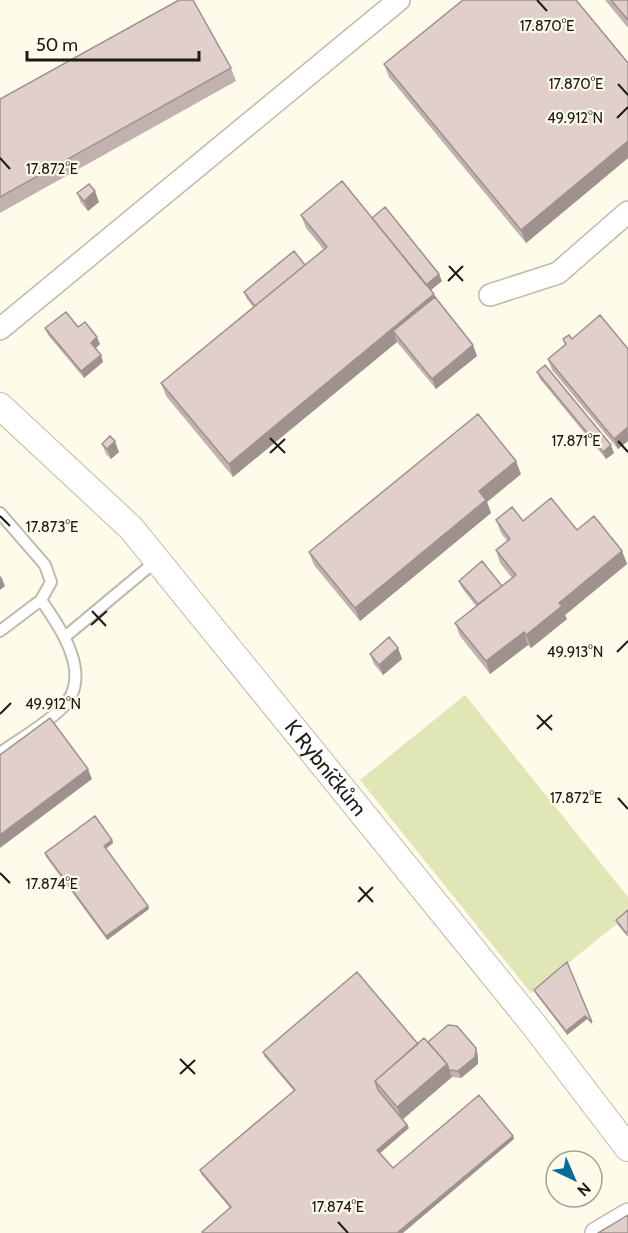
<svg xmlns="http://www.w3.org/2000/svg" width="628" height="1233" font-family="Cabin,sans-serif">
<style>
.green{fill:#e1e6b7}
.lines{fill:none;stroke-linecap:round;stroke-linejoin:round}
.service-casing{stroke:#bebbac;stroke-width:14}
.minor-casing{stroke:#bebbac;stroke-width:24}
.tertiary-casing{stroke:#bebbac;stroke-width:28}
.service{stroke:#fff;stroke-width:10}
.minor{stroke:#fff;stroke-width:21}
.tertiary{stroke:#fff;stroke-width:26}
.wall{fill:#c2b2af}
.shaded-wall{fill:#9e918e}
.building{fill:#e1cfcb;stroke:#9e918e;stroke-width:1.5}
.ticks{fill:none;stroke:#1d1b16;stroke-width:2}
.labels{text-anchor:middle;stroke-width:4.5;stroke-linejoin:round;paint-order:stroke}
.street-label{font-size:21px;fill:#1d1b16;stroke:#fefbeb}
.ticks-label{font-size:15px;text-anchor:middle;fill:#1d1b16;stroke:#fefbeb;stroke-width:4.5;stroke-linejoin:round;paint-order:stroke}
</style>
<rect width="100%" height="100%" fill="#fefbeb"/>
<path class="green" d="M465 695 628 897V915L531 993 360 780Z"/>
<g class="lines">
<defs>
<path id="service" d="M0 513 45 565 51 582 41 600 0 631
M66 636 156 561
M0 753C20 739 43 726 61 709 95 677 61 629 41 600"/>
<path id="minor" d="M490 295 558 273 628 212
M0 329 399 0
M596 1233 628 1214"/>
<g id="tertiary">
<path id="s1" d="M0 406 131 528 534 1025 628 1148"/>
</g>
</defs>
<use href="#service" class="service-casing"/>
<use href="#minor" class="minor-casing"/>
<use href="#tertiary" class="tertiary-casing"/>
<use href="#service" class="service"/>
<use href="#minor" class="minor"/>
<use href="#tertiary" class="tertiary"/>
</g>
<path class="wall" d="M605 0H628V28Z
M628 63V158L526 243 389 77 384 64Z
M231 68 236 81 0 213V99Z
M77 193 99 202 88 211 81 203Z
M301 215 372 218 442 281 431 290 477 356 436 389 397 342 233 477 166 396 161 383 253 307 247 299 244 292 305 265 324 250 306 228Z
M45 328 100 344 95 348 101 355 103 362 84 378 48 335Z
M563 339H572L628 349V441L618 449 552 370 548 359 565 345Z
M537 372 614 453 606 459 540 379Z
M102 444 119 452 111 459 106 454Z
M521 474 487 502 491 513 360 621 314 565 309 552Z
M496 520 523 521 577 530 622 551 627 564 565 615 567 619 531 648 528 645 490 674 460 636 455 623 476 606 462 588 459 581 502 586 512 578 500 563 496 550 507 541 501 533Z
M398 648 402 659 383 675 374 664 370 654Z
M112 840 113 843 106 849 149 909 107 940 46 857 45 853Z
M628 910V936H627L617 924 616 920Z
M567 962 593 1026 587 1019 567 1035 536 994 534 990Z
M428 1042 478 1056V1064L461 1078 452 1077 403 1119 409 1128 380 1153 393 1168 514 1139 230 1208 201 1174 200 1170 294 1091 264 1056 263 1052 418 1044Z"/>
<path class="shaded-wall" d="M628 141V158L526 243 521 230Z
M95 191 99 202 88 211 84 201Z
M439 274 442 281 427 293 425 286Z
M434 294 439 307 393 331 397 342 233 477 229 464Z
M97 337 100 344 94 350 91 343Z
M473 345 477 356 436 389 432 379Z
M101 355 103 362 84 378 81 371Z
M628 427V441L618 449 614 439Z
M115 441 119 452 111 459 107 449Z
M611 445 614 453 606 459 603 452Z
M516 461 521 474 487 502 491 513 360 621 355 608 479 491Z
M622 551 627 564 565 615 567 619 531 648 526 635 559 603Z
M1 576 5 586 0 590V577Z
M524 632 528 645 490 674 486 661Z
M398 648 402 659 383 675 379 665Z
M88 769 92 779 0 848V835Z
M112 840 113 843 105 849 104 846Z
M148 906 149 909 107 940 106 936Z
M585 1016 587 1019 567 1035 566 1031Z
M476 1048 478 1056V1064L461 1078 458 1071Z
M447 1064 452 1077 402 1120 397 1107Z
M407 1125 409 1128 379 1154 377 1150Z
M513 1136 514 1139 403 1233H397Z"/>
<path class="building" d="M179 0H193L231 68 0 197V99Z
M463 0H576L628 63V141L521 230 384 64Z
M611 0H628V20Z
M342 181 434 294 229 464 161 383 327 247 301 215Z
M89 184 95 191 84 201 77 193Z
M385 207 439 274 426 285 372 218Z
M294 251 305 265 255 306 244 292Z
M435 297 473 345 432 379 393 331Z
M66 312 78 327 85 322 97 337 91 343 101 355 81 371 45 328Z
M600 315 628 349V427L614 439 548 359 566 344 563 339 569 335 572 339Z
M545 365 611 445 603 452 537 372Z
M478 414 516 461 479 491 486 500 355 608 309 552Z
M110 436 115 441 107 449 102 444Z
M551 498 577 530 594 516 622 551 559 603 562 606 526 635 524 632 486 661 455 623 516 575 496 550 510 539 496 520 512 507 523 521Z
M482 561 502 586 478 604 459 581Z
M389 637 398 648 379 665 370 654Z
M50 718 88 769 0 835V755Z
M95 816 112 840 104 846 148 906 106 936 45 853Z
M628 910V931L626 933 616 920Z
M567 962 592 1022 585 1016 566 1031 534 990Z
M357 972 418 1044 375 1081 378 1090 407 1125 377 1150 393 1168 479 1095 513 1136 397 1233H203L202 1232 231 1207 200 1170 295 1090 263 1052Z
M448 1025 457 1026 476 1048 475 1057 458 1071 449 1070 447 1064 428 1042Z
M424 1038 447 1064 397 1107 375 1081Z
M628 1215V1233H598Z"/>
<path class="ticks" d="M537 0 547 11M618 84 628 95M617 118 628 107M0 158 10 169M449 266 463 281M448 281 463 266M270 438 285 453M618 441 628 452M270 453 285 439M0 516 10 526M92 611 106 626M91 625 107 611M617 652 628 641M0 714 11 703M537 715 552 730M537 729 552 715M618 798 628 809M0 873 10 883M359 887 373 902M358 902 373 887M180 1059 195 1074M180 1074 195 1060M338 1222 348 1233"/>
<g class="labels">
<g class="street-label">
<text dy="7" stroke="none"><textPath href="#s1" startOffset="488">K Rybníčkům</textPath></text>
</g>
</g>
<g class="ticks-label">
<text x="547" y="31">17.870°E</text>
<text x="576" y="89">17.870°E</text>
<text x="575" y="123">49.912°N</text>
<text x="52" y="174">17.872°E</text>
<text x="576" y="446">17.871°E</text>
<text x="52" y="532">17.873°E</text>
<text x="575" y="657">49.913°N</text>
<text x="53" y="709">49.912°N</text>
<text x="576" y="803">17.872°E</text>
<text x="52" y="889">17.874°E</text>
<text x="338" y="1212">17.874°E</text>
</g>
<g transform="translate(574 1179) rotate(136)"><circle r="28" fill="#fefbeb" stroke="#a4a196" stroke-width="1.5"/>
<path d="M0-4.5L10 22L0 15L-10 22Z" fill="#086b9a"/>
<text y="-9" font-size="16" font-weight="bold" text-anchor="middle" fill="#1d1b16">N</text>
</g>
<path d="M27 51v9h172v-9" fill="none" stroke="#1d1b16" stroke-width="3"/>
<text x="36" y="51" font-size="18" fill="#1d1b16" stroke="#fefbeb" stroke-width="4.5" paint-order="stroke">50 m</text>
</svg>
